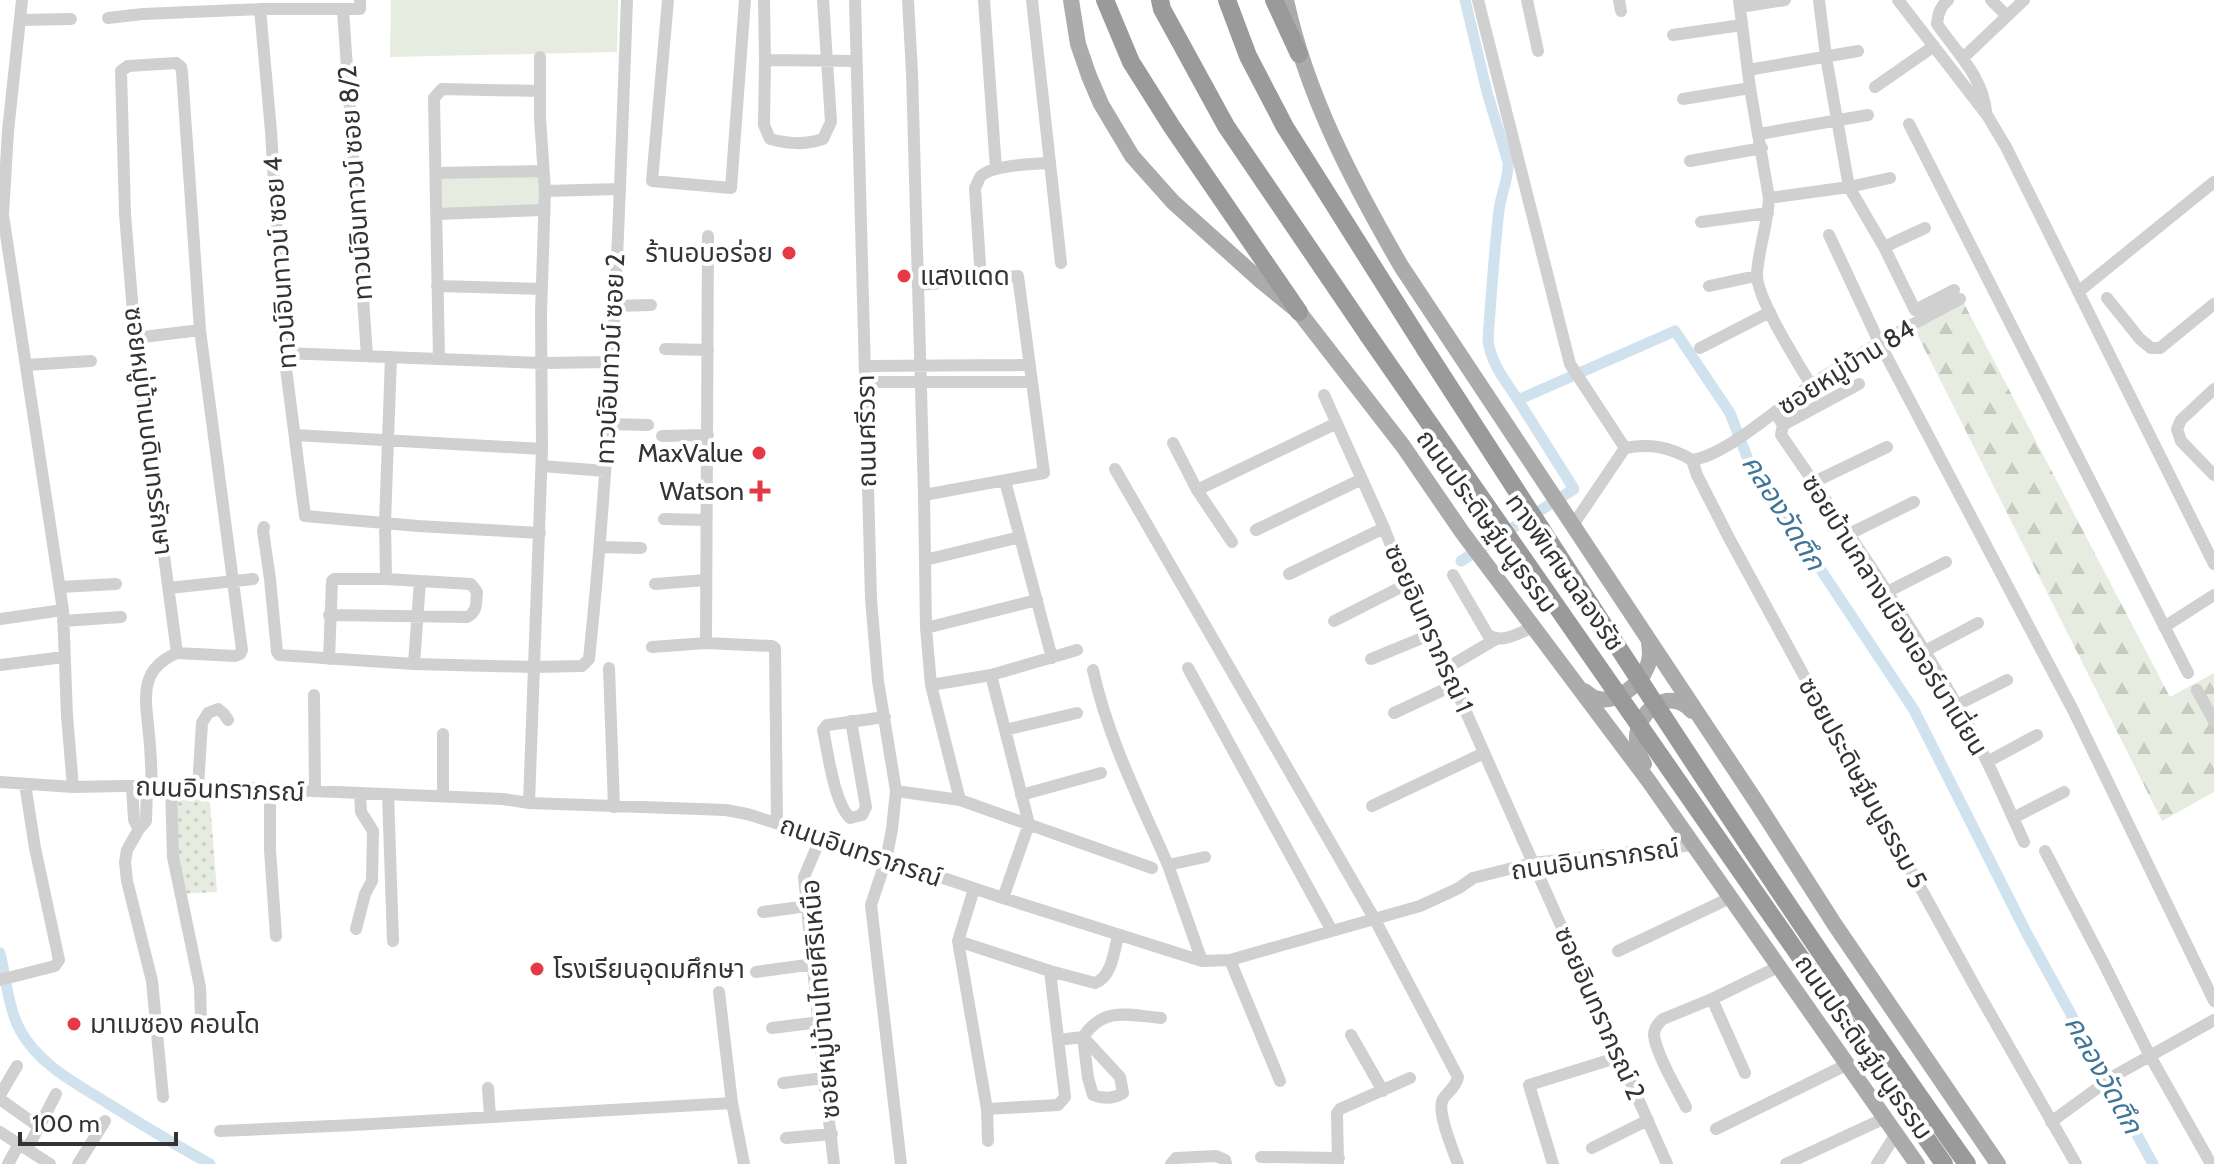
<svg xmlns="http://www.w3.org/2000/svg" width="2214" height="1164" font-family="Cabin,'Noto Sans Thai',sans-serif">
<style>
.green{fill:#e6ecdf}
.forest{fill:url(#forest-firs)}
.park{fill:url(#park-dots)}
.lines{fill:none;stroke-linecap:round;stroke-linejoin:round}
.canal{stroke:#cfe2ee;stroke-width:11}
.minor{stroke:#d0d0d0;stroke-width:12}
.major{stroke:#ababab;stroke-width:16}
.highway{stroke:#9a9a9a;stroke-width:18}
.highway-bridge{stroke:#9a9a9a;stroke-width:18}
.poi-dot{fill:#e63946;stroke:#fff;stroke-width:3}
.labels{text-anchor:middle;stroke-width:8;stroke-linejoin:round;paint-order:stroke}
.street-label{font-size:26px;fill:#333;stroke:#fff}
.poi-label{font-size:26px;fill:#333;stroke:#fff;text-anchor:end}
.water-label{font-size:28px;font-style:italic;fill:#3f7597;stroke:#fff}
</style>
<defs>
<pattern id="forest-firs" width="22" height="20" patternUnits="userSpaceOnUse" patternTransform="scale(2)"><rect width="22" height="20" fill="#e6ecdf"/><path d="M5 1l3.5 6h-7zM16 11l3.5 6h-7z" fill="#c6cbc0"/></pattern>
<pattern id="park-dots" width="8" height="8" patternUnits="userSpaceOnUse" patternTransform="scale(2)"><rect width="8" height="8" fill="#e6ecdf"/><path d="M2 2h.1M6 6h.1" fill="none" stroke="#c6cbc0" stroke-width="1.8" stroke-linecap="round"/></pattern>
</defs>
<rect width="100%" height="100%" fill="#fff"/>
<path class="green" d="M391 0H618L617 52 390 57Z
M542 176 543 208 439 210 438 177Z"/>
<path class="forest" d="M1960 296 2170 697 2214 673V792L2162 821 1911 322Z"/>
<path class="park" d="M171 785 209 789 217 892 177 894Z"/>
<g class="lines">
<path class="canal" d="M1465 0 1487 92 1508 162C1509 179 1501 193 1499 210 1494 253 1491 297 1488 340 1491 364 1505 380 1518 400L1675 331 1730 413 1754 475 1809 552 1914 710 2026 932 2153 1164
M1461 561 1574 489 1518 400
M0 953C6 977 8 1008 20 1030 39 1065 77 1084 109 1104 142 1125 176 1145 210 1164"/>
<path class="minor" d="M22 0 8 131 3 215 63 610 67 716 73 787
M668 0 652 181 731 188 745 0
M764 0 765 60
M823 0 831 122 823 139C804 145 789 144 770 139L764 125 765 60 856 61
M855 0 871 599 878 681 896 791 892 829 886 860 871 905 901 1164
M908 0 912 73 924 495 926 628 931 685 960 800
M984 0 996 169
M1032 0 1061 263
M1478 0 1570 364 1625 448 1573 525
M1527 0 1538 51
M1619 0 1621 11
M1739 0 1750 88 1769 198C1768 223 1759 247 1757 273 1755 296 1798 363 1811 385
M1819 0 1826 57 1849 187 1884 247 1915 310 1954 290
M1898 0 1987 115 2006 147 2214 564
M1948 0C1940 7 1938 14 1937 24 1956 52 1982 75 1986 111
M1991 0 2007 16
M1740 7 1785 0
M260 9 271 131 284 353 305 516 418 526 540 533
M343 10 367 356
M108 18 143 14 260 9H360V0
M21 20 71 19
M1673 35 1742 25
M1963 58 2024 0
M1748 70 1858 51
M1875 87 1934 46
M1683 99 1750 88
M1909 124 2188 673
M1759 134 1868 115
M1690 161 1762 148
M436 173 543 171
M545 191 619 189
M1769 198 1849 187 1890 178
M437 214 544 210
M1701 222 1768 213
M1829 235 1879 342 2074 712 2214 1001
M1884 247 1925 228
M981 280 975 188C977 185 979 178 981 176 992 165 1033 164 1049 163
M918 285 1018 276 1044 473 924 495
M437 286 542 289
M1709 286 1756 276
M2078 292 2214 182
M2107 298 2140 339 2151 348H2160L2214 304
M613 306 651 305
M135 338 200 330
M1700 348 1770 312
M665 349 708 350
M284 353 543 363 610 362
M439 359 434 98 442 89 540 91
M26 365 91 361
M865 366 1030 365
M864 382H1032
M2214 389 2181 420 2177 429 2181 441 2214 475
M1324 395 1384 528 1427 636 1454 685 1667 1164
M1775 412 1783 425 1781 435C1842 523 1903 612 1957 705 1983 749 2003 796 2024 842
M607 424 648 425
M1783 425 1859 384
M295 435 542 449
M662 436 708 435
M1173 443 1197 490 1232 542
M1625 448C1650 443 1670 447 1692 460L1697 475 1729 538 1821 707 1979 994 2076 1164
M1692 460C1727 455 1780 406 1811 385 1858 353 1909 326 1960 299
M542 466 605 471
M1115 469 1374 918 1458 1077C1455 1089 1449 1090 1443 1099 1436 1111 1453 1150 1458 1164
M1005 481 1052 658
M1814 482 1887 447
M1197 490 1337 423
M664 519 706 520
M264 527 263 531 270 579 277 652 279 655 414 664 533 667 582 666 589 659C612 441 619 220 627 0
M1256 530 1362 479
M1849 534 1914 502
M601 547 641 548
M925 560 1020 537
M1289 574 1384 528
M1453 575 1488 635C1503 644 1519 633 1533 627
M655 584 706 580
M60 587 116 584
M169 588 253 579
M1887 592 1946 562
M329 615 467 617C478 612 476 602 477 592L471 584 386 579
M0 619 63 610
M63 621 121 617
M1334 621 1405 585
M2164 627 2214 595
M926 628 1037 600
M706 643 708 236
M652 647 706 643 772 646 775 648 777 823
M1923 652 1978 623
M329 659 332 581 334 579H386L385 523 391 357
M1371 659 1427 636
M414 664 420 581
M0 665 64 657
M609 668 614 807
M1188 668 1332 931
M1445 669 1496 639
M1093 670C1108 739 1140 801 1168 865
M991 675 1029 824 1003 898
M931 685 991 675 1077 650
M2197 690 2214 721
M314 695 315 791
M1957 705 2007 680
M1394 713 1454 685
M851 721 866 807 862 815 850 818C834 802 828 753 823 730L827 725 885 717
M1005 730 1077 713
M443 734V796
M1987 762 2037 735
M0 782 73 787 171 785 503 799 529 803 726 810 747 814 821 837 1003 898 1202 961 1230 960 1420 906 1459 888 1473 878 1533 863 1694 845
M171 785 173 857 200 987 201 1019
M132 786 134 820 139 829
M147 786 146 821 139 829 127 850 125 862 127 881 152 981 163 1097
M152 786C151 769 151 752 149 735 146 700 137 670 177 653L135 338 125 214 121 71 128 66 176 63 181 67 182 72 200 330 242 650 240 654 235 656 177 653
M198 787 202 723 208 713 218 709 224 714 228 720
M270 789V850L276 936
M896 791 960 800 1152 868
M388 794 393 941
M1021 795 1101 773
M529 803 542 449 541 313 545 191 540 118V57
M1372 806 1484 753
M2013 818 2064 792
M821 837 804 877 824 1078 834 1164
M2045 851 2103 962 2150 1056 2211 1164
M974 889 958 941 987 1109 1058 1105 1065 1097 1050 971
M763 912 808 906
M356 929 365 894 372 881 373 831 361 812 360 793
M958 941 1050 971 1095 983C1112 977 1114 951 1118 936
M1618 951 1730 898
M1230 960 1280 1081
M1202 961 1168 865 1205 857
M756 972 814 964
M0 980 55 966 59 960 35 848 25 784
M719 992 732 1103 744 1164
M1712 999 1745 1073
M772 1028 820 1022
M1351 1035 1383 1091
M1083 1037 1120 1077 1123 1093C1113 1099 1103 1099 1093 1095L1088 1078Z
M1058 1040 1083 1037C1104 1006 1128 1015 1161 1018
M783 1083 824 1078
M488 1088 490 1116
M0 1095 17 1066
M0 1099 39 1127 27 1149
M1686 1107C1677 1089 1656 1054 1654 1035 1654 1028 1658 1023 1663 1019L1712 999 1778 967
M987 1109 988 1141
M2051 1122 2114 1076 2214 1020
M39 1127 56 1094
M1716 1129 1848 1064
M220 1131 354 1125 732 1103
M0 1132 50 1164
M786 1138 832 1134
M1592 1148 1648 1120
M1261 1157 1339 1158
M8 1164 19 1144
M78 1164 105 1121
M1171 1164 1176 1158 1216 1156 1225 1160 1226 1164
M1338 1164 1337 1113 1340 1109 1410 1078
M1553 1164 1529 1085 1619 1057
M1786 1164 1885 1118
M1877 1164 1896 1134"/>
<path class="major" d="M1071 0 1078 44 1089 76 1101 104 1132 156 1173 202 1261 281 1299 312 1403 446 1462 532 1648 780 1917 1164
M1286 0C1307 96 1352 181 1401 266L1757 803 1835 925 1998 1164
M1584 691C1588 693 1591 697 1595 698 1615 705 1640 685 1647 667 1651 659 1650 651 1649 642
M1644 764C1640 757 1637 749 1637 740 1636 711 1669 686 1692 711"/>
<path class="highway" d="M1105 0 1131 62 1172 127 1299 312
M1160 0 1162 9 1226 126 1368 335
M1227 0 1248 56 1285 127 1425 349
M1274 0 1299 54"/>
<path class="highway-bridge" d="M1368 335 1944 1164
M1425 349C1602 623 1778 898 1967 1164"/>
</g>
<g class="poi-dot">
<circle cx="789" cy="253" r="8"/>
<circle cx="904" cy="276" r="8"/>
<circle cx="759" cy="453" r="8"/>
<path d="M756 479h8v8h8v8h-8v8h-8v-8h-8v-8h8z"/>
<circle cx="537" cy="969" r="8"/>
<circle cx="74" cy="1024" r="8"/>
</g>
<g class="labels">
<g class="street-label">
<text transform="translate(355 183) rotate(-94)" y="9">ทาวน์อินทาวน์ ซอย 8/2</text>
<text transform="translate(280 263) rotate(-94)" y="9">ทาวน์อินทาวน์ ซอย 4</text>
<text transform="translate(610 359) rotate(-87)" y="9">ทาวน์อินทาวน์ ซอย 2</text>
<text transform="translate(1846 367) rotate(-32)" y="9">ซอยหมู่บ้าน 84</text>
<text transform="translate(149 431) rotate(83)" y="9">ซอยหมู่บ้านบดินทรรักษา</text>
<text transform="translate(866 431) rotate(-91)" y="9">ถนนศรีวรา</text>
<text transform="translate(1487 521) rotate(54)" y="9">ถนนประดิษฐ์มนูธรรม</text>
<text transform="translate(1565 572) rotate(55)" y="9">ทางพิเศษฉลองรัช</text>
<text transform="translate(1895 615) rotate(58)" y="9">ซอยบ้านกลางเมืองเออร์บาเนี่ยน</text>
<text transform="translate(1429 628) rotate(66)" y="9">ซอยอินทราภรณ์ 1</text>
<text transform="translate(1863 783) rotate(61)" y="9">ซอยประดิษฐ์มนูธรรม 5</text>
<text transform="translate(220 789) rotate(2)" y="9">ถนนอินทราภรณ์</text>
<text transform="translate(861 851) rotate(19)" y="9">ถนนอินทราภรณ์</text>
<text transform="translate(1595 859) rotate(-8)" y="9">ถนนอินทราภรณ์</text>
<text transform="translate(820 999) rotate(-95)" y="9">ซอยหมู่บ้านไทยศิริเหนือ</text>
<text transform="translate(1600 1013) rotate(66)" y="9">ซอยอินทราภรณ์ 2</text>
<text transform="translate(1864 1047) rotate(55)" y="9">ถนนประดิษฐ์มนูธรรม</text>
</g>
<g class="poi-label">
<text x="773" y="262">ร้านอบอร่อย</text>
<text x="920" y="285" text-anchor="start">แสงแดด</text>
<text x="743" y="462">MaxValue</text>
<text x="744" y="500">Watson</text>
<text x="553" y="978" text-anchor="start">โรงเรียนอุดมศึกษา</text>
<text x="90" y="1033" text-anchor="start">มาเมซอง คอนโด</text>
</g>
<g class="water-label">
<text transform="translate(1784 512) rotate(58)" y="10">คลองวัดตึก</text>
<text transform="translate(2104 1074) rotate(61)" y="10">คลองวัดตึก</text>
</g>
</g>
<path d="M20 1132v12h156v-12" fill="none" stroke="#333333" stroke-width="4"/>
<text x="32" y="1132" font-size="24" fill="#333333" stroke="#ffffff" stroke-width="6" paint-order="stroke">100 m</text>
</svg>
